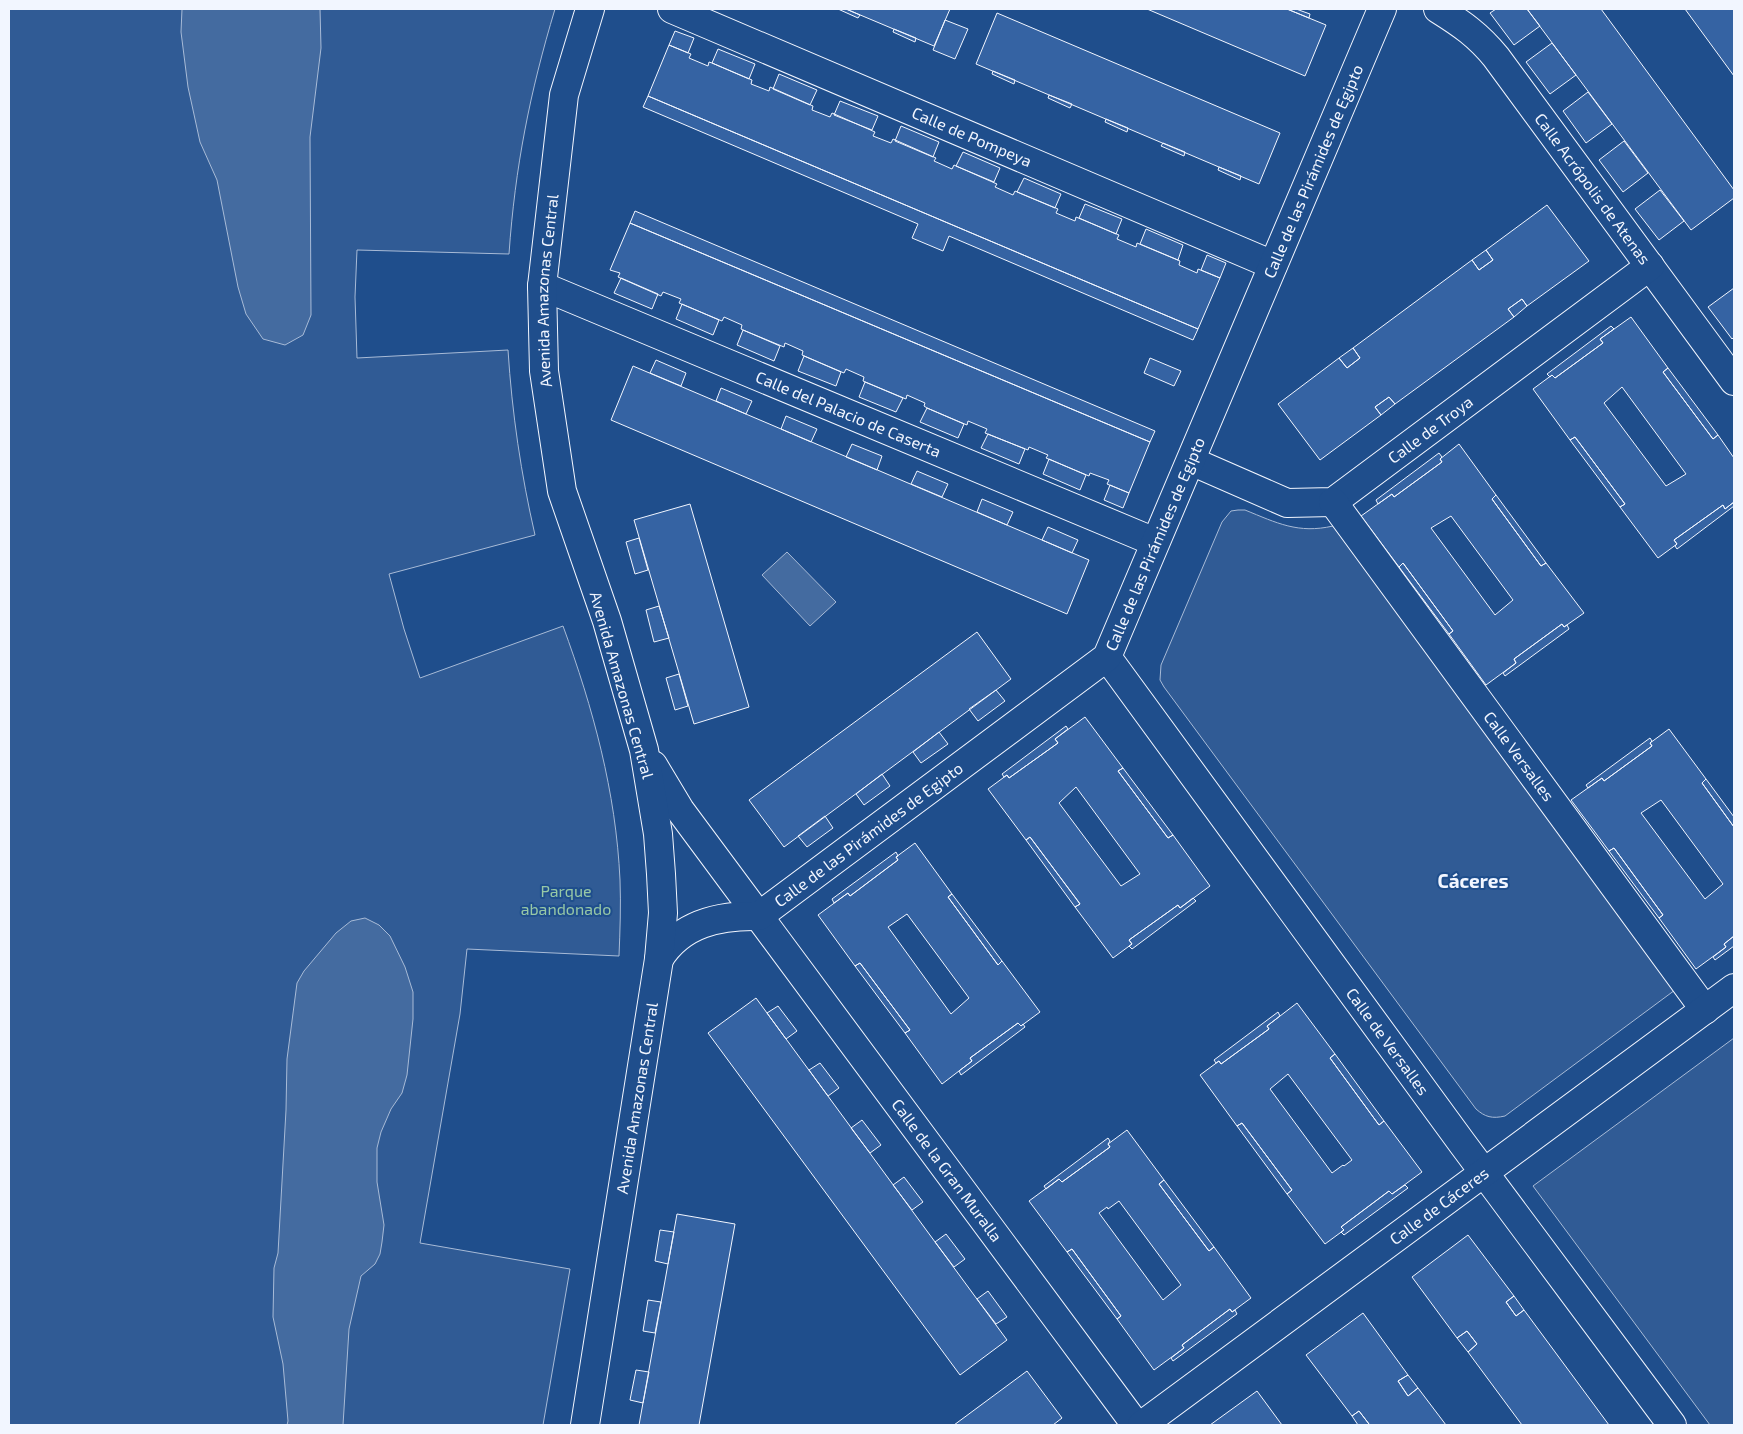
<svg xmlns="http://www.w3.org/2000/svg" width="1743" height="1434" font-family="'Exo 2',sans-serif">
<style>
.green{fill:#305b95;stroke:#a8bbd7}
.water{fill:#446ba0;stroke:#a8bbd7}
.building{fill:#3563a3;stroke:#f2f6ff;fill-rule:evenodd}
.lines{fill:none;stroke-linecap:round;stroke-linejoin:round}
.minor-casing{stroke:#f2f6ff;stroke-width:30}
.minor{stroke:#1f4e8c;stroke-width:28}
.labels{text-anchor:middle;stroke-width:4;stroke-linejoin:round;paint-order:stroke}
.street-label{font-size:16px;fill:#f2f6ff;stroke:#1f4e8c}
.park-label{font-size:16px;fill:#97c8a6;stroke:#1f4e8c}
.quarter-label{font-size:19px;font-weight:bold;fill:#f2f6ff;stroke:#1f4e8c}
</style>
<rect width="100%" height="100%" fill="#1f4e8c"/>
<path class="green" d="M9 9H555C530 92 515 167 509 254L357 250 355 297 357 358 508 350C512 413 521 474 535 535L389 574 404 629 420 678 563 626C593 708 616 792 620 880 621 905 620 931 619 956L467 949 460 1014 420 1243 570 1269 543 1425H9Z
M1238 510H1245C1277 523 1298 534 1333 526L1675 990 1505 1116C1492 1119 1485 1117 1476 1109L1164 687 1160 680 1161 665 1222 522 1231 511Z
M1734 1038V1425H1710L1533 1186Z"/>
<path class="water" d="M182 9H320L321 48 310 137 311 315 303 335 285 345 263 339 246 314 238 287 217 180 200 142 188 87 181 32Z
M787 552 836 602 810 626 762 575Z
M365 918 379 925 390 936 405 967 413 992V1019L407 1075 402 1093 391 1109 381 1132 377 1148V1182L384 1225 382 1242 380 1254 375 1264 361 1276 349 1329 343 1425H287L288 1421 283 1364 273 1317 274 1268 278 1253 286 1110 287 1059 297 983 304 971 336 933 351 921Z"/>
<path class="building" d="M838 9H846L860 15 858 18Z
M846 9H950L934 46Z
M1147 9H1287L1326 25 1305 76Z
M1287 9H1296L1310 14 1309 18Z
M1496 9H1527L1540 26 1514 45 1490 13Z
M1527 9H1601L1734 190V198L1691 230Z
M1685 9H1734V76Z
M997 13 1280 133 1259 184 976 64Z
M945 20 968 29 955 59 933 50Z
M894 29 916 38 915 42 893 32Z
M675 31 694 38 688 53 669 45Z
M1552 43 1576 75 1550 94 1526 62Z
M669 45 691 54 689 58 708 66 709 62 712 63 752 80 751 84 769 91 770 87 813 106 812 110 830 117 832 113 875 132 873 136 891 143 893 139 936 158 934 161 952 169 954 165 956 166 997 184 995 187 1013 195 1015 191 1058 209 1056 213 1075 221 1076 217 1119 235 1117 239 1136 247 1137 243 1180 261 1179 265 1197 273 1198 269 1220 278 1198 329 648 96Z
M718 49 755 64 749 79 712 63Z
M993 71 1015 80 1014 84 992 74Z
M779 74 817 90 810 105 773 89Z
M1588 92 1612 124 1586 143 1563 111Z
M1049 95 1072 104 1070 108 1048 98Z
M648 96 1198 329 1193 340 949 236 943 251 912 238 918 224 643 107Z
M840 101 878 116 872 130 834 115Z
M1106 119 1128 128 1127 132 1105 122Z
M901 126 939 142 933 157 895 141Z
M1624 141 1648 173 1623 192 1599 160Z
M1163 143 1185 152 1184 156 1161 146Z
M963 152 1000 168 994 182 956 166Z
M1219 167 1241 176 1240 180 1218 170Z
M1024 178 1061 194 1055 208 1017 192Z
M1660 190 1684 221 1659 240 1635 209Z
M1085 204 1122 219 1116 234 1079 218Z
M1547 205 1589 261 1527 306 1522 299 1508 309 1514 317 1395 404 1389 397 1375 407 1381 415 1320 460 1278 404 1339 358 1347 368 1360 358 1353 348 1472 260 1479 270 1493 260 1486 250Z
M635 211 1155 431 1150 442 630 223Z
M630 223 1150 442 1129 493 1107 484 1109 480 1090 473 1089 476 1046 458 1048 455 1029 447 1028 450 985 433 987 429 968 421 967 425 927 408 924 406 925 403 907 395 906 399 863 381 864 377 846 369 844 373 802 355 803 351 785 343 784 347 743 330 741 329 742 325 724 317 722 321 679 303 681 299 663 292 661 296 618 277 620 273 610 270Z
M1146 229 1183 245 1178 260 1140 244Z
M1486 250 1493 260 1479 270 1472 260Z
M1207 255 1226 263 1220 278 1201 270Z
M621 278 658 294 652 309 614 293Z
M1734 288V337L1732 339 1708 307Z
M1522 299 1527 306 1514 317 1508 309Z
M682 304 719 320 713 335 676 319Z
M1631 317 1668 368 1663 372 1713 439 1718 435 1734 458V502L1725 509 1723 505 1674 540 1677 544 1658 558 1620 507 1625 504 1575 437 1570 440 1533 389 1552 375 1555 378 1603 343 1600 339ZM1622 387 1686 474 1666 486 1604 403Z
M1611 326 1614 329 1600 339 1603 343 1555 378 1552 375 1550 377 1547 374Z
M743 330 780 346 774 361 737 345Z
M1353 348 1360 358 1347 368 1339 358Z
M804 356 841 372 836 386 798 371Z
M1150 358 1181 371 1174 386 1144 373Z
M656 360 686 373 681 386 650 373Z
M633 366 1089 560 1067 614 611 420Z
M1668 368 1718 435 1713 439 1663 372Z
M865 382 903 398 896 412 859 397Z
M721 388 752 401 746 414 716 401Z
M1389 397 1395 404 1381 415 1375 407Z
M927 408 964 424 958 438 920 422Z
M786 416 817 429 811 442 781 429Z
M988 434 1025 449 1019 464 981 448Z
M1575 437 1625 504 1620 507 1570 440Z
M852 444 882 456 877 470 846 457Z
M1459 444 1496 495 1492 499 1541 566 1546 563 1584 613 1564 627 1562 624 1514 659 1516 663 1486 685 1449 634 1453 631 1403 563 1399 567 1361 516 1392 494 1394 497 1442 462 1440 459ZM1451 516 1513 600 1495 615 1431 528Z
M1439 453 1442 457 1440 459 1442 462 1394 497 1392 494 1378 504 1376 500Z
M1049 459 1086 475 1080 490 1043 474Z
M917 471 948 484 942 497 911 484Z
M1110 485 1129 493 1123 508 1104 500Z
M1496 495 1546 563 1541 566 1492 499Z
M982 499 1013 512 1007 525 977 512Z
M1734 502V506L1677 549 1675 546 1677 544 1674 540 1723 505 1725 509Z
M690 504 749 707 694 724 634 520Z
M1048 527 1078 540 1072 553 1042 540Z
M639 538 648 570 635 574 626 542Z
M1403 563 1453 631 1449 634 1399 567Z
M659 606 669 638 654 642 646 610Z
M1562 624 1564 627 1567 625 1569 629 1505 676 1503 673 1516 663 1514 659Z
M977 632 1011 679 784 847 749 800Z
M679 674 688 706 675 710 666 678Z
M996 690 1005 701 978 721 969 709Z
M1085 717 1123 768 1118 771 1168 838 1173 835 1210 886 1180 908 1178 905 1129 940 1132 944 1113 958 1075 907 1080 904 1078 901 1030 837 1026 840 988 789 1007 775 1009 778 1058 743 1055 739ZM1076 787 1140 874 1121 886 1059 803Z
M1066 726 1068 729 1055 739 1058 743 1009 778 1007 775 1004 777 1002 774Z
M1669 729 1706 779 1702 783 1734 827V936L1724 944 1726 947 1696 969 1659 918 1663 915 1614 848 1609 851 1571 800 1602 778 1604 781 1652 746 1650 743ZM1661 800 1723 884 1705 899 1641 813Z
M939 732 948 744 921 763 913 752Z
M1650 738 1652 741 1650 743 1652 746 1604 781 1602 778 1588 788 1586 785Z
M1123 768 1173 835 1168 838 1118 771Z
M882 774 890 786 864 805 856 794Z
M1706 779 1734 817V827L1702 783Z
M825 816 833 828 807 847 798 836Z
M1030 837 1080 904 1075 907 1026 840Z
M915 843 952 894 948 897 998 965 1002 961 1040 1012 1021 1026 1018 1023 970 1058 972 1061 942 1084 905 1033 910 1030 860 963 855 966 818 915 848 893 850 896 898 860 896 857ZM907 914 969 998 951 1014 888 927Z
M1614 848 1663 915 1659 918 1609 851Z
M896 852 898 856 896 857 898 860 850 896 848 893 834 903 832 899Z
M952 894 1002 961 998 965 948 897Z
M1193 898 1196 901 1132 949 1129 946 1132 944 1129 940 1178 905 1180 908Z
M1734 936V946L1715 960 1713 957 1726 947 1724 944Z
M860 963 910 1030 905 1033 855 966Z
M756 998 1007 1340 960 1375 708 1033Z
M1297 1003 1335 1054 1330 1058 1379 1125 1384 1121 1422 1172 1392 1194 1389 1191 1341 1227 1344 1230 1325 1244 1287 1194 1292 1190 1242 1123 1237 1126 1200 1075 1219 1061 1221 1064 1269 1029 1267 1026ZM1288 1074 1352 1160 1344 1166 1343 1165 1332 1173 1270 1089Z
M778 1006 797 1031 786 1039 767 1013Z
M1278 1012 1280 1016 1267 1026 1269 1029 1221 1064 1219 1061 1216 1063 1214 1060Z
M1018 1023 1021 1026 1023 1024 1025 1027 961 1075 959 1071 972 1061 970 1058Z
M1335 1054 1384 1121 1379 1125 1330 1058Z
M820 1063 839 1088 828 1096 809 1070Z
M862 1120 881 1145 870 1153 851 1128Z
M1242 1123 1292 1190 1287 1194 1237 1126Z
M1127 1130 1164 1180 1159 1184 1209 1251 1214 1247 1251 1298 1232 1312 1230 1309 1182 1345 1184 1348 1154 1370 1117 1319 1121 1316 1072 1249 1067 1252 1029 1201 1059 1179 1062 1182 1110 1147 1108 1144ZM1119 1201 1181 1285 1163 1300 1099 1213 1107 1207 1108 1209Z
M1108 1138 1110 1141 1108 1144 1110 1147 1062 1182 1059 1179 1046 1189 1044 1186Z
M904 1177 923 1202 912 1210 893 1185Z
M1164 1180 1214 1247 1209 1251 1159 1184Z
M1405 1185 1408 1188 1344 1235 1341 1232 1344 1230 1341 1227 1389 1191 1392 1194Z
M677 1214 735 1224 699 1425H639Z
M660 1230 674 1232 668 1264 655 1261Z
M946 1234 965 1259 954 1267 935 1242Z
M1468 1235 1514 1296 1506 1302 1516 1316 1524 1310 1609 1425H1522L1468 1352 1477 1344 1467 1331 1457 1338 1412 1277Z
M1072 1249 1121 1316 1117 1319 1067 1252Z
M988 1291 1007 1317 996 1324 977 1299Z
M1514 1296 1524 1310 1516 1316 1506 1302Z
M648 1300 661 1302 655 1333 643 1331Z
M1230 1309 1232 1312 1235 1310 1237 1314 1173 1361 1171 1358 1184 1348 1182 1345Z
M1363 1313 1408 1375 1398 1381 1408 1396 1418 1388 1446 1425H1368L1369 1424 1359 1411 1352 1416 1306 1355Z
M1467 1331 1477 1344 1468 1352 1457 1338Z
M636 1370 649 1372 643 1403 630 1400Z
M1027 1371 1062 1418 1053 1425H954Z
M1408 1375 1418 1388 1408 1396 1398 1381Z
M1257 1391 1282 1425H1210Z
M1359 1411 1369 1424 1368 1425H1358L1352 1416Z"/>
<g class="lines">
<defs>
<g id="minor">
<path id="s1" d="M672 9 1273 265"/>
<path id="s2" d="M1438 9C1462 24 1478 35 1496 57L1734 381"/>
<path id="s3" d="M542 286 1155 542"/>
<path id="s4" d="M1191 461 1287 503 1333 502 1650 266"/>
<path id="s5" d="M1333 502 1705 1010"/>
<path id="s6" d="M1107 657 1462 1143 1672 1425"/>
<path id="s7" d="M653 765 680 810 1136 1425"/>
<path id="s8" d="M659 959C681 923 720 915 759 916L1107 657 1382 9"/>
<path id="s9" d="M585 1425 659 959 663 913 661 874 658 834 644 750 607 621 562 491 544 371 542 286 564 95 590 9"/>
<path id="s10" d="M1142 1425 1734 988"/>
</g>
</defs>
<use href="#minor" class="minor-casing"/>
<use href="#minor" class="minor"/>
</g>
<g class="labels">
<g class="street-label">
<text dy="6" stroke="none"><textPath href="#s1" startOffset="326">Calle de Pompeya</textPath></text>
<text dy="6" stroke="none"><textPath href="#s8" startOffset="1076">Calle de las Pirámides de Egipto</textPath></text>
<text dy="6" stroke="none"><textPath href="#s2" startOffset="239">Calle Acrópolis de Atenas</textPath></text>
<text dy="6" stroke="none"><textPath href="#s9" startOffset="1156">Avenida Amazonas Central</textPath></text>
<text dy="6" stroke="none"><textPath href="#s3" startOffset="332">Calle del Palacio de Caserta</textPath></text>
<text dy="6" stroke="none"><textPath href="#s4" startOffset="272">Calle de Troya</textPath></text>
<text dy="6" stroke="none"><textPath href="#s8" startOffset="671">Calle de las Pirámides de Egipto</textPath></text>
<text transform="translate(622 685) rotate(74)" y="6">Avenida Amazonas Central</text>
<text dy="6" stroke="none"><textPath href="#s5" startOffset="315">Calle Versalles</textPath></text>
<text dy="6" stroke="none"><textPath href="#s8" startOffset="251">Calle de las Pirámides de Egipto</textPath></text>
<text dy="6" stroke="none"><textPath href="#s6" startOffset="476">Calle de Versalles</textPath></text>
<text dy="6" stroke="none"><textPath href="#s9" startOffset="331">Avenida Amazonas Central</textPath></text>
<text dy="6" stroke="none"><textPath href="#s7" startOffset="501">Calle de la Gran Muralla</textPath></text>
<text dy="6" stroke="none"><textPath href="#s10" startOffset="369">Calle de Cáceres</textPath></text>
</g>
<g class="park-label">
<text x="566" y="897">Parque<tspan x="566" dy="18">abandonado</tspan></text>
</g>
<g class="quarter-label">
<text x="1473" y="888">Cáceres</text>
</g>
</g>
<rect width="1743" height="1434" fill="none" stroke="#f2f6ff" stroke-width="20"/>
</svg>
